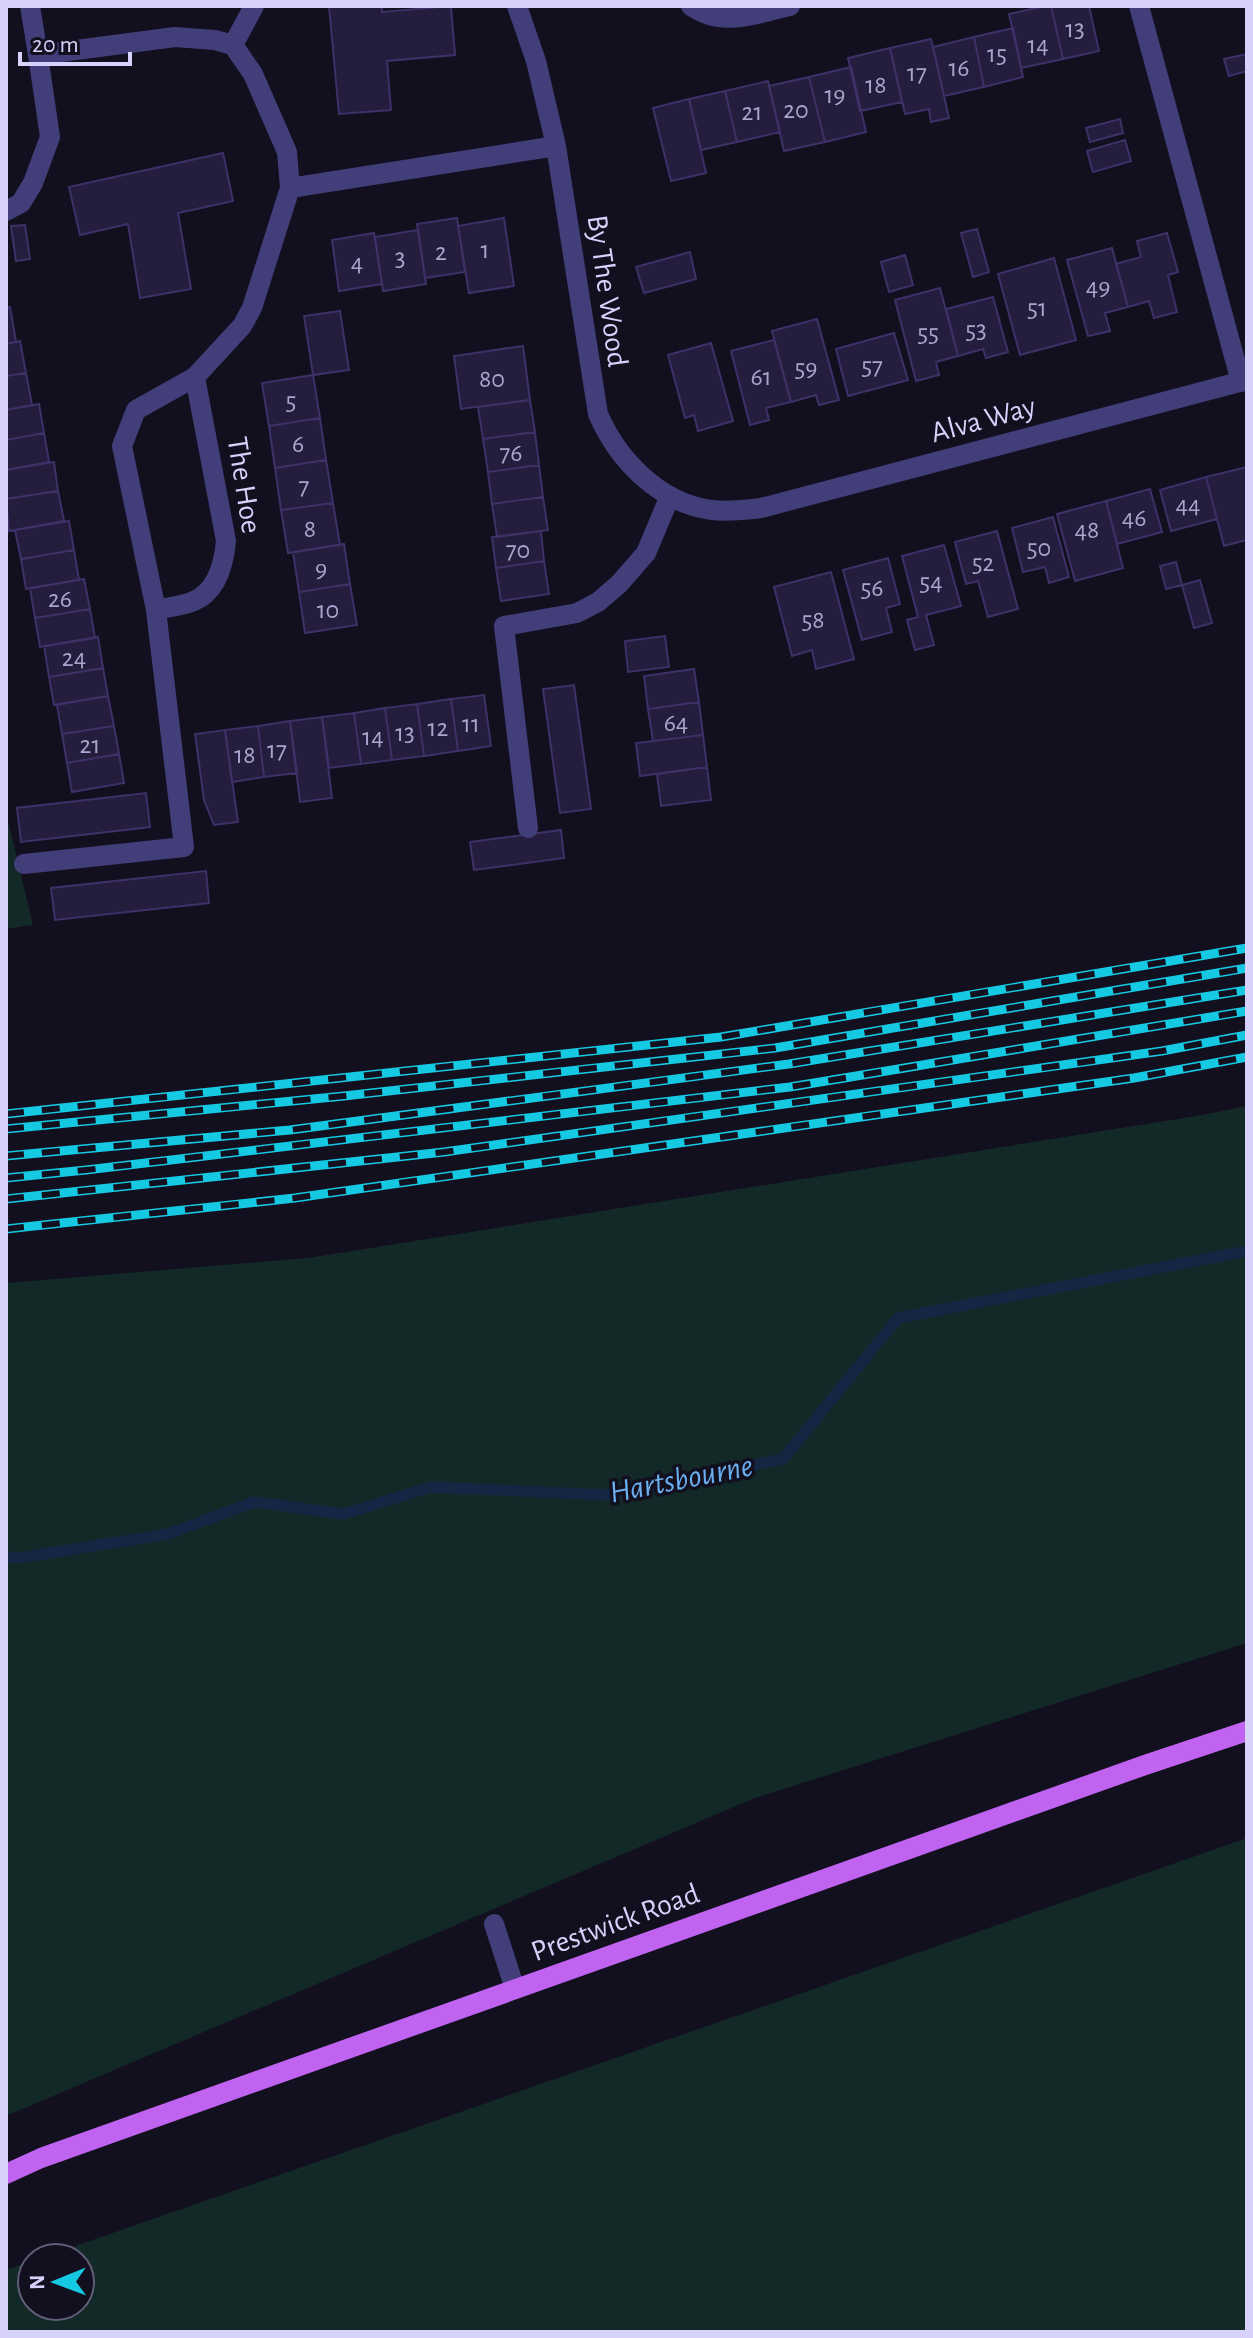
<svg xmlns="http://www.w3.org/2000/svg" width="1253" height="2338" font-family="'Alegreya Sans',sans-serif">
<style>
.green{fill:#132928}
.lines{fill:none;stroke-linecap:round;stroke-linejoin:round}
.stream{stroke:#142644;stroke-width:11}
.building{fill:#241d3e;stroke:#3d3168;stroke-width:2}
.minor{stroke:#423e7a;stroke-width:20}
.major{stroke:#bf63f0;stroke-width:20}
.rail-casing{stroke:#16c9e2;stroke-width:9}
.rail{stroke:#120f1f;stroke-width:6;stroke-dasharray:18;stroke-linecap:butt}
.labels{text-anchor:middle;stroke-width:7;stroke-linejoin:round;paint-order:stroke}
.number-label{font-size:26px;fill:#aaa5cc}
.street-label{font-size:30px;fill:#d7d2fb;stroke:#120f1f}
.water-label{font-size:32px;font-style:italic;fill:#6aaff0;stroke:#120f1f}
</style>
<rect width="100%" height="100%" fill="#120f1f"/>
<path class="green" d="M6 812 33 925 6 929Z
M1247 1106V1643L755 1798 6 2116V1283L308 1258 1202 1115Z
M1247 1838V2332H6V2270L32 2261V2306H80V2258H41Z"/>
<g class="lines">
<path class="stream" d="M6 1557 19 1558 168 1534 254 1502 344 1514 431 1487 607 1495 783 1459 898 1318 1247 1251"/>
</g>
<path class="building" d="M329 6H382V12L451 6 455 55 387 61 391 110 339 114Z
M1045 6H1051L1063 59 1021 68 1009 14Z
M1051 6H1089L1099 51 1063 59Z
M1013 28 1023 77 984 87 974 37Z
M974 37 984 87 944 96 933 47Z
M931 39 949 118 931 122 929 109 905 114 890 48Z
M890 48 902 102 860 111 848 58Z
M1247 54V71L1229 76 1224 59Z
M851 67 866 132 825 142 809 77Z
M809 77 825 142 784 151 769 86Z
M768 81 780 132 737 142 725 91Z
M725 91 737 142 701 150 689 99Z
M689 99 706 173 671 181 653 108Z
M1120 119 1123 133 1090 142 1086 128Z
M1125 140 1131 161 1093 172 1087 151Z
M223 153 233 201 178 213 191 289 140 298 128 224 80 235 69 187Z
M457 218 465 272 425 278 417 224Z
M504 218 514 286 469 293 458 226Z
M25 225 30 259 16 261 11 226Z
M977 229 989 272 973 277 961 233Z
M418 230 426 284 383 291 375 237Z
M374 233 382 284 339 291 332 240Z
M1167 233 1178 272 1168 275 1177 312 1154 318 1149 301 1128 307 1116 264 1141 257 1137 241Z
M1112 248 1128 307 1105 313 1110 331 1088 336 1067 260Z
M690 252 696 279 644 293 636 267Z
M905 255 913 285 889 292 881 262Z
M1054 258 1076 340 1020 355 998 274Z
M940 288 958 356 936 362 939 375 916 381 895 300Z
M993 297 1008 352 986 358 983 349 958 356 946 309Z
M10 307 16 342 6 344V308Z
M340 311 349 370 313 375 304 316Z
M817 319 839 400 819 405 816 395 791 402 772 331Z
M894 333 908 380 848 396 836 349Z
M774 340 791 402 766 408 769 420 750 425 731 351Z
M20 341 26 373 6 376V344Z
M711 343 733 421 698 431 694 415 685 418 668 355Z
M523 346 530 400 461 409 454 356Z
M26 373 32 405 6 410V376Z
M313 375 320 418 269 426 262 383Z
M530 400 535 432 483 439 478 407Z
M39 404 44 433 6 440V410Z
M320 418 326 460 275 468 269 426Z
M535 432 539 465 488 472 483 439Z
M44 433 49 462 6 470V440Z
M326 460 333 503 281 510 275 468Z
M54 462 58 491 6 499V470Z
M539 465 543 497 492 504 488 472Z
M1247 467V540L1224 546 1206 477Z
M1206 477 1217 519 1171 531 1160 490Z
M1150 489 1162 532 1117 544 1106 501Z
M58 491 64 521 9 531 6 499Z
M543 497 548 530 497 537 492 504Z
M1106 501 1123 568 1075 581 1057 514Z
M333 503 340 545 288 553 281 510Z
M1053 517 1069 577 1049 583 1045 567 1023 572 1012 528Z
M69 521 74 550 21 559 15 530Z
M541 531 544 561 496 568 492 537Z
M997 531 1018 609 988 617 978 581 966 584 955 542Z
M344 544 350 584 299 592 293 552Z
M944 545 961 606 926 615 934 645 915 650 907 620 918 617 902 556Z
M74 550 79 580 26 589 21 559Z
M888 558 900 604 886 608 892 632 862 640 843 570Z
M544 561 549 594 501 601 496 568Z
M1176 562 1182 585 1166 589 1160 566Z
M831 572 854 659 816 669 812 650 792 656 774 587Z
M84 579 90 609 35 618 30 588Z
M1200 580 1212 623 1194 628 1182 585Z
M350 584 357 625 305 633 299 592Z
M90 609 95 638 40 647 35 618Z
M665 636 669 667 628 672 625 641Z
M98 637 103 668 49 677 44 646Z
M103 668 108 696 54 705 49 677Z
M694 669 699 702 648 709 644 676Z
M574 685 591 809 560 813 543 689Z
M484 695 491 746 458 751 451 699Z
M108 696 114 726 62 734 57 705Z
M451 699 458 751 424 756 417 704Z
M699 702 703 735 653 741 648 709Z
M417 704 424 756 392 760 385 708Z
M385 708 392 760 361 764 354 713Z
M354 713 361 764 329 768 322 717Z
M322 717 332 798 300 802 290 721Z
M290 721 297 773 264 777 258 726Z
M114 726 119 754 67 763 62 734Z
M258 726 264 777 232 782 225 730Z
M225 730 238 822 214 825 204 800 195 734Z
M703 735 707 767 640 776 636 743Z
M119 754 124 783 72 792 67 763Z
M707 767 711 800 661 806 657 774Z
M146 793 150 827 21 842 17 808Z
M561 830 564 858 474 870 470 842Z
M206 871 209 903 55 920 51 888Z"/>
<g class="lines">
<path class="minor" d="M30 6 38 55 175 37 215 40 233 45 253 74 287 152 290 188 252 308 242 326 195 377
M517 6 536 61 556 146 598 414C618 460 659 503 712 510 728 512 745 510 761 508L1247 380
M691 6C723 28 754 14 790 6
M1139 6 1241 382
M233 45 254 6
M290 188 556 146
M6 211 21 203 33 183 50 137 38 55
M195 377 226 541C224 563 217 591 194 601 183 606 168 607 156 610L122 446 136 410Z
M528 828 504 626 577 613 598 602 619 584 646 553 670 496
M24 864 184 847 156 610
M494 1924 515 1989"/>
<path class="major" d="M6 2174 41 2158 1145 1765 1247 1731"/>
<defs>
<path id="rail" d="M6 1114 721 1037 1247 948
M6 1129 344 1096 775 1048 1247 968
M6 1156 290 1130 789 1064 1247 990
M6 1178 86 1170 790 1087 1247 1011
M6 1199 444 1152 1162 1051 1247 1035
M6 1229 295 1198 1134 1078 1247 1057"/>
</defs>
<use href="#rail" class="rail-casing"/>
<use href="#rail" class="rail"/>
</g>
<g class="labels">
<g class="number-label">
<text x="1075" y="37">13</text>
<text x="1038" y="53">14</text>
<text x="997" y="62">15</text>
<text x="959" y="76">16</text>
<text x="917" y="81">17</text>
<text x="876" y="93">18</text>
<text x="835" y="103">19</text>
<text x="796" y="118">20</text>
<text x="752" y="120">21</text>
<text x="485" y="258">1</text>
<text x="441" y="260">2</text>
<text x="400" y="266">3</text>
<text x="357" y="271">4</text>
<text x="1098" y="295">49</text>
<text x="1037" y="316">51</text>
<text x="976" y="338">53</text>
<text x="928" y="341">55</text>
<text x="872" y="374">57</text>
<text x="806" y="376">59</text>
<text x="761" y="385">61</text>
<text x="492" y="387">80</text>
<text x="291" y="409">5</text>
<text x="298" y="452">6</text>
<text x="511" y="461">76</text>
<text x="304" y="494">7</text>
<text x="1188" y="513">44</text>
<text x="1134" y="526">46</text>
<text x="310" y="537">8</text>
<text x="1087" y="538">48</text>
<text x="1039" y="556">50</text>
<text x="518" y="558">70</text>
<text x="983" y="571">52</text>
<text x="321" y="577">9</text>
<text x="931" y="590">54</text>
<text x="872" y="596">56</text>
<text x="60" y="607">26</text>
<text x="328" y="618">10</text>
<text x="813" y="628">58</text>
<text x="74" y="666">24</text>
<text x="676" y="731">64</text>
<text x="471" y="732">11</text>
<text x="438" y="736">12</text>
<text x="405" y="741">13</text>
<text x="373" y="745">14</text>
<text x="90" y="753">21</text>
<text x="277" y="758">17</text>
<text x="245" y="763">18</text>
</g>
<g class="street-label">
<text transform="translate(608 291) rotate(82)" y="10">By The Wood</text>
<text transform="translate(983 419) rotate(-15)" y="10">Alva Way</text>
<text transform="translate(245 485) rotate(81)" y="10">The Hoe</text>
<text transform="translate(615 1922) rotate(-20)" y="10">Prestwick Road</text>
</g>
<g class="water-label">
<text transform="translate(681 1478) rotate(-11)" y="11">Hartsbourne</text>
</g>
</g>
<rect width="1253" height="2338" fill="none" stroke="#d7d2fb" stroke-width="16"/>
<g transform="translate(56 2282) rotate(269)"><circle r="38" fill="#120f1f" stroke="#615d77" stroke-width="2"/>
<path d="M0-6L14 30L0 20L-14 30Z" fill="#16c9e2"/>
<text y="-12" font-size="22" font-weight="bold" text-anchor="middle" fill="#d7d2fb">N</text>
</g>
<path d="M20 52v12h110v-12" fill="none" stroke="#d7d2fb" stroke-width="4"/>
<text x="32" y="52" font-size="24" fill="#d7d2fb" stroke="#120f1f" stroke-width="6" paint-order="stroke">20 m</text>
</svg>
